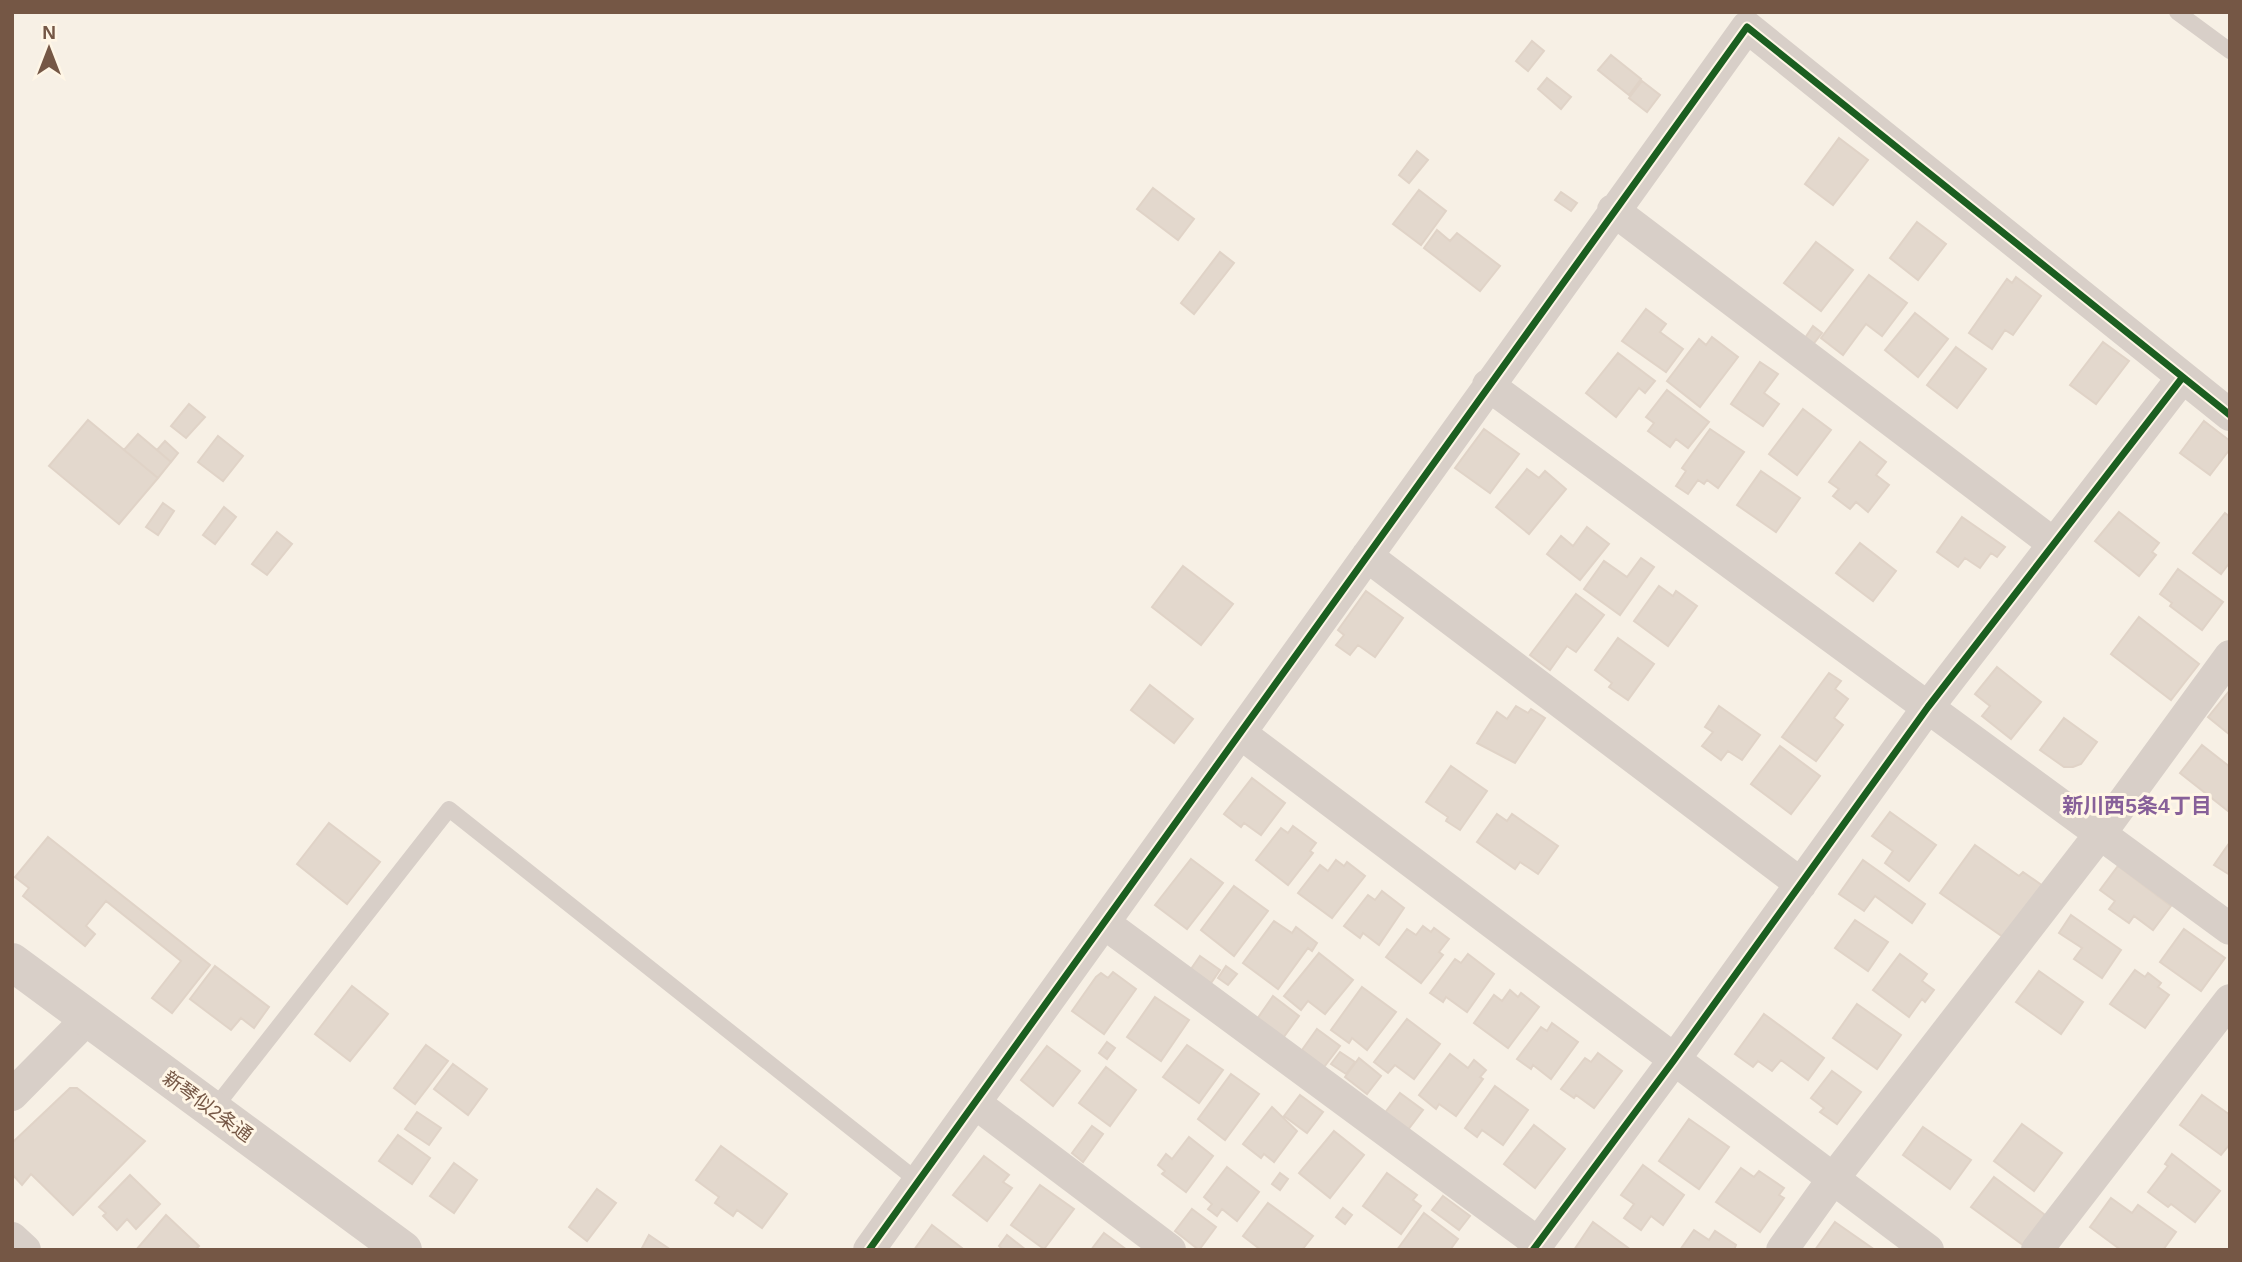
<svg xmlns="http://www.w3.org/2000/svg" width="2242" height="1262" font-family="Helvetica,'Noto Sans JP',sans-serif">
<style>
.building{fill:#e3d8cd;stroke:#e0d3c7;stroke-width:2}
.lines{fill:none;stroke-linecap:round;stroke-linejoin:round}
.service{stroke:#d8cfc8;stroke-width:16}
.minor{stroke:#d8cfc8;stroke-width:32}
.tertiary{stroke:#d8cfc8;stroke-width:38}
.cycleway-casing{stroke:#fff6e6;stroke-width:11}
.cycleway{stroke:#1b5e20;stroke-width:7}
.labels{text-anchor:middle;stroke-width:6;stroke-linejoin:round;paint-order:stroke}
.street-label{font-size:19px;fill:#755745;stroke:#fff6e6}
.neighbourhood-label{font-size:21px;font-weight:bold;fill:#876099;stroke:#fff6e6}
</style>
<rect width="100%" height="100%" fill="#f7f0e5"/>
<path class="building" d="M1532 41 1544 51 1528 71 1516 61Z
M1611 55 1641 79 1629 95 1598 70Z
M1547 78 1571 97 1561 109 1538 89Z
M1642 81 1660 95 1647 112 1629 98Z
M1839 138 1868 160 1833 205 1805 184Z
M1417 151 1428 160 1409 183 1399 175Z
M1153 188 1194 219 1178 240 1137 209Z
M1419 190 1446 211 1421 245 1393 224Z
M1561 192 1577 203 1571 211 1555 200Z
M1917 222 1946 244 1918 280 1890 258Z
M1437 230 1450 241 1457 233 1500 266 1480 291 1424 248Z
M1816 242 1853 270 1821 311 1784 283Z
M1220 252 1234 263 1194 314 1181 303Z
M1869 275 1907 303 1882 336 1866 324 1843 355 1821 338Z
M2016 277 2041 296 2013 335 2005 330 1992 349 1969 333 2007 279 2012 283Z
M1646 309 1666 324 1660 332 1683 349 1666 372 1622 341Z
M1915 313 1948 339 1918 377 1885 350Z
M1813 326 1822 333 1811 347 1803 341Z
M1712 337 1738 357 1700 407 1667 381 1699 339 1706 345Z
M2103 342 2129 361 2096 404 2070 385Z
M1956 347 1986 369 1957 408 1927 385Z
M1618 353 1655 381 1645 393 1639 388 1616 417 1586 393Z
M1760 362 1778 374 1764 393 1779 404 1763 426 1731 404Z
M1667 390 1709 422 1688 448 1676 439 1670 447 1648 431 1654 423 1646 417Z
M189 404 205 417 186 438 171 426Z
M1803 409 1831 430 1797 475 1769 454Z
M88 420 158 478 119 524 49 466Z
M2204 421 2230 441V449L2210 475 2180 453Z
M1484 429 1519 454 1490 493 1455 468Z
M1710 429 1744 452 1718 488 1707 480 1704 484 1698 480 1688 494 1676 486 1686 471 1682 468Z
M138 434 171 462 158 478 124 450Z
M218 436 243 456 223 481 198 462Z
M165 441 178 453 171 462 157 450Z
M1860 442 1886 462 1876 475 1889 485 1868 512 1856 502 1850 509 1833 496 1839 489 1829 482Z
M1527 469 1539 478 1545 471 1566 489 1529 534 1496 507Z
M1761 471 1800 498 1776 532 1737 505Z
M163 503 174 511 158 535 146 527Z
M224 507 236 517 215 544 203 535Z
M2119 512 2159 543 2152 552 2156 555 2139 576 2095 541Z
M2225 513 2230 517V562L2221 574 2193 553Z
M1962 517 2005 547 1997 557 1991 553 1980 568 1965 558 1958 567 1937 552Z
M1587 527 1609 544 1580 580 1547 554 1561 536 1573 546Z
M277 532 292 544 267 575 252 564Z
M1860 543 1896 571 1873 601 1836 573Z
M1641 558 1654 567 1620 615 1584 589 1604 561 1627 577Z
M1183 566 1233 604 1201 645 1152 607Z
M2178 569 2223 602 2202 630 2170 606 2172 603 2160 594Z
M1659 586 1673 596 1676 591 1697 606 1668 646 1634 621Z
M1366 591 1403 618 1375 657 1358 645 1350 655 1336 645 1344 635 1338 630Z
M1576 594 1604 615 1576 652 1567 646 1550 670 1530 655Z
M2139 617 2199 664 2171 700 2111 654Z
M1618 638 1654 664 1628 700 1609 687 1612 683 1595 670Z
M1997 667 2041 702 2011 739 1982 716 1990 706 1975 694Z
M1829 673 1841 681 1835 689 1848 699 1834 718 1843 725 1816 761 1782 737Z
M1150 685 1193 719 1174 743 1131 710Z
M2230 690V735L2208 717Z
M1516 706 1528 713 1531 709 1545 718 1515 763 1477 743 1497 712 1507 719Z
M1719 706 1760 735 1742 760 1728 751 1721 760 1702 746 1713 732 1705 727Z
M2064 718 2097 742 2081 764 2073 767H2064L2040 750Z
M2202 745 2230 767 2228 811 2180 773Z
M1780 746 1820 776 1791 814 1751 784Z
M1451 766 1487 791 1460 830 1446 821 1448 817 1426 802Z
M1252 778 1285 803 1261 835 1244 823 1241 827 1224 814Z
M1890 812 1936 845 1909 881 1885 863 1893 851 1872 836Z
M1497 814 1507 821 1512 814 1558 846 1538 874 1520 862 1515 869 1477 842Z
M329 823 380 862 347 904 297 864Z
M1293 826 1316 843 1310 851 1313 853 1288 885 1256 860 1281 828 1288 833Z
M48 837 210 965 172 1013 152 998 181 961 106 901 86 926 95 934 85 946 23 896 29 888 15 877Z
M2230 842V875L2214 865Z
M1975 845 2019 876 2023 872 2043 886 2006 939 1940 893Z
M1191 859 1223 883 1187 929 1155 905Z
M1336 860 1344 866 1347 862 1365 876 1332 918 1298 893 1320 865 1328 871Z
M1863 860 1925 904 1912 923 1875 896 1864 911 1839 894Z
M2118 866 2171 906 2153 930 2134 916 2129 923 2109 909 2115 901 2100 890Z
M1234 886 1268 911 1234 956 1201 930Z
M1382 891 1404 908 1379 945 1363 933 1360 938 1344 926 1368 895 1375 900Z
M2071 915 2121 950 2102 978 2074 959 2082 948 2059 933Z
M1855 920 1888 942 1868 971 1835 948Z
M1274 921 1292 933 1296 927 1317 943 1312 951 1308 948 1278 989 1243 963Z
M1423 926 1431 932 1434 928 1449 939 1439 952 1443 955 1421 983 1386 957 1407 929 1416 935Z
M2184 929 2225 958 2201 991 2160 962Z
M1319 953 1353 980 1325 1014 1308 1001 1301 1010 1284 996Z
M1468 954 1494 974 1467 1012 1446 997 1443 1002 1430 993 1455 959 1461 963Z
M1900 954 1927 974 1922 981 1934 990 1925 1002 1922 999 1909 1017 1873 990Z
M1200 956 1220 970 1211 983 1191 969Z
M215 966 269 1007 254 1028 241 1018 231 1030 190 999Z
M1226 966 1237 974 1228 985 1218 978Z
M2135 970 2145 977 2148 973 2161 983 2158 987 2169 995 2145 1028 2110 1004Z
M2039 971 2083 1002 2061 1034 2016 1002Z
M1113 972 1136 989 1104 1034 1072 1011 1096 977 1101 973 1108 978Z
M352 986 388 1014 350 1061 315 1034Z
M1362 987 1396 1012 1367 1050 1352 1038 1349 1043 1331 1030Z
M1510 990 1518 997 1521 993 1539 1007 1508 1048 1474 1023 1494 995 1502 1001Z
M1273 996 1299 1016 1283 1038 1257 1019Z
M1155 997 1189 1020 1161 1061 1127 1037Z
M1857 1004 1901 1035 1877 1069 1833 1038Z
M1764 1014 1824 1058 1808 1080 1781 1060 1772 1071 1758 1061 1753 1067 1735 1054Z
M1407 1019 1440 1044 1414 1079 1395 1065 1388 1073 1374 1062Z
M1552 1023 1578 1042 1551 1079 1533 1065 1531 1069 1517 1059 1541 1027 1547 1031Z
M1317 1029 1340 1046 1324 1067 1302 1050Z
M1107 1042 1115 1048 1107 1059 1099 1053Z
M426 1045 448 1061 415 1104 394 1088Z
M1187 1045 1223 1070 1199 1103 1163 1077Z
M1047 1046 1080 1071 1053 1106 1021 1080Z
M1340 1052 1355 1062 1346 1074 1331 1064Z
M1598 1053 1622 1071 1594 1108 1576 1095 1574 1098 1561 1089 1585 1058 1591 1062Z
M1450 1054 1468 1068 1474 1060 1486 1070 1480 1077 1483 1079 1456 1116 1439 1104 1436 1109 1419 1095Z
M1359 1058 1381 1076 1367 1094 1345 1077Z
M453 1064 487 1089 468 1115 434 1089Z
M1106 1067 1136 1090 1110 1126 1079 1103Z
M1832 1071 1861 1092 1837 1124 1820 1112 1824 1108 1811 1098Z
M1231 1074 1259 1094 1225 1140 1198 1119Z
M1495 1086 1528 1110 1503 1145 1482 1130 1477 1137 1465 1128Z
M70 1088H77L145 1141 73 1215 31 1174 22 1185 12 1174V1143Z
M1400 1093 1423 1110 1407 1131 1384 1114Z
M1300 1095 1323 1112 1307 1133 1284 1116Z
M2202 1095 2230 1115V1144L2221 1155 2180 1125Z
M1272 1107 1297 1131 1274 1162 1264 1154 1261 1158 1243 1144Z
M417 1112 441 1128 429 1145 405 1129Z
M1689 1119 1729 1147 1699 1189 1659 1161Z
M2022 1124 2062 1153 2034 1191 1994 1161Z
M1534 1125 1565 1149 1535 1188 1504 1164Z
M1092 1126 1103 1134 1083 1162 1072 1153Z
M1923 1127 1971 1160 1950 1189 1903 1155Z
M1334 1131 1364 1155 1330 1198 1299 1173Z
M398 1135 430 1158 412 1184 379 1161Z
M1189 1137 1213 1156 1186 1192 1162 1174 1165 1171 1158 1165 1166 1154 1172 1159Z
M721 1146 787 1194 762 1228 737 1210 733 1216 715 1203 719 1197 696 1180Z
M2172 1154 2220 1191 2195 1222 2171 1204 2168 1207 2148 1192 2168 1166 2165 1164Z
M984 1156 1009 1175 1003 1182 1012 1188 987 1221 953 1195Z
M454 1163 477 1180 454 1213 430 1196Z
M1643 1165 1684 1195 1663 1225 1651 1216 1641 1230 1624 1218 1634 1204 1621 1195Z
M1227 1167 1259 1192 1237 1221 1222 1209 1217 1216 1208 1209 1212 1204 1204 1197Z
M1741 1168 1754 1177 1759 1171 1784 1188 1779 1195 1784 1198 1760 1232 1716 1202Z
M1280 1173 1288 1179 1280 1190 1272 1184Z
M1387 1173 1417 1195 1413 1200 1421 1206 1401 1234 1363 1206Z
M130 1175 160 1204 136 1229 127 1219 117 1230 103 1216 106 1213 99 1207Z
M1994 1177 2045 1215 2023 1245 1971 1207Z
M1040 1185 1074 1209 1044 1249 1011 1225Z
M597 1189 616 1203 587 1241 569 1227Z
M1443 1196 1470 1216 1459 1230 1432 1210Z
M2111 1198 2132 1213 2138 1205 2176 1232 2163 1250H2121L2090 1227Z
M1268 1203 1313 1236 1302 1250H1261L1243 1236Z
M1343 1208 1352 1215 1345 1224 1336 1217Z
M1192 1209 1216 1227 1199 1250 1175 1231Z
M1424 1213 1458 1239 1450 1250H1397Z
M166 1215 199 1246 195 1250H136Z
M1593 1222 1631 1250H1574Z
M1835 1222 1875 1250H1815Z
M932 1225 962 1248 961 1250H914Z
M1694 1230 1709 1240 1715 1231 1736 1245 1734 1250H1680Z
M1104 1233 1127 1250H1091Z
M649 1235 671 1250H641Z
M1007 1235 1026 1250H1003L999 1246Z"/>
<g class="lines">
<path class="service" d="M2177 12 2230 51
M213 1110 449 809 919 1182"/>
<path class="minor" d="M1613 210 2054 544
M1488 385 2230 929
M1367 556 1801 884
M1240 733 1928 1250
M1104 923 1538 1243
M12 1095 88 1018
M975 1103 1170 1250
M12 1238 25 1250
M869 1250 1747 27 2230 415
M1533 1250 1674 1060 1928 707 2182 378
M1782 1250 1833 1179 2100 834 2230 656
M2037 1250 2230 1000"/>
<path class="tertiary" d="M12 962 403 1250"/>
<defs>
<path id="cycleway" d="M869 1250 1747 27 2230 415
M1533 1250 1674 1060 1928 707 2182 378"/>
</defs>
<use href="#cycleway" class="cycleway-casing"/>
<use href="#cycleway" class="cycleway"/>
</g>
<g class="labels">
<g class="street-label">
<text transform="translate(208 1106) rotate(36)" y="7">新琴似2条通</text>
</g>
<g class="neighbourhood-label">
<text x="2137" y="813">新川西5条4丁目</text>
</g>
</g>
<rect width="2242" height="1262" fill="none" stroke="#755745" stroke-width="28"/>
<g transform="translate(49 49)" stroke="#fff6e6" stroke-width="5" paint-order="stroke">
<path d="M0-5L12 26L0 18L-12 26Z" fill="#755745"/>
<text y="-10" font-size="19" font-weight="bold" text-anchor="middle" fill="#755745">N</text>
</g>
</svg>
